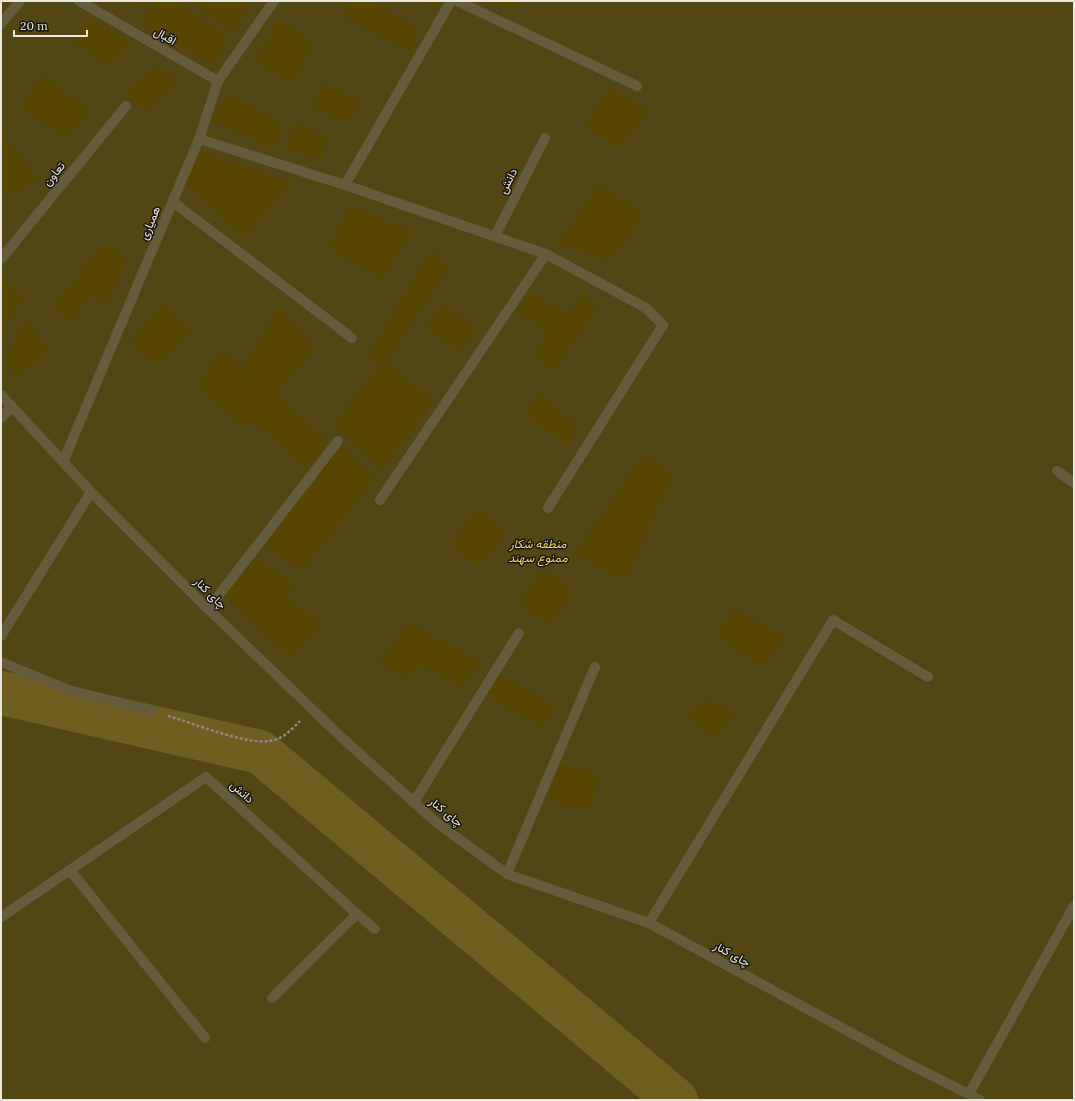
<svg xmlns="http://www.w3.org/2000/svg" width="1075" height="1101" font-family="Lora,Vazirmatn,serif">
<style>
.green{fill:#524615}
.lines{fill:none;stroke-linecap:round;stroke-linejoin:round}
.river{stroke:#6e5f21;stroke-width:44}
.building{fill:#564600}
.path{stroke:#8d8a82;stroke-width:2.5;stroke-dasharray:3 2;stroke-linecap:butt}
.lane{stroke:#645c3d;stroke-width:10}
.street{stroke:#645c3d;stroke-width:10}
.labels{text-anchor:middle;stroke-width:3;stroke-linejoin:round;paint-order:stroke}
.street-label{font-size:12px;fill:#e9e7e0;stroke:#19160c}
.park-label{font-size:12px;font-style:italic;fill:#f3d768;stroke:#19160c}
</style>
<rect width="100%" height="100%" fill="#221f15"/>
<path class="green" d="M1 1H1074V1100H1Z"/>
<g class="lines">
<path class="river" d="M1 693 260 752 676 1100"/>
</g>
<path class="building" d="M135 1H150L146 7Z
M157 1H176L227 37 213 65 140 22Z
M190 1H237L246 7 239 1H251L234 33Z
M351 1H371L417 28 412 52 343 16Z
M426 1H439L436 6Z
M491 1H520L514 11Z
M87 19 131 42 108 66 73 42Z
M279 19 313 43 292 84 255 61Z
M154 66 177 80 146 111 126 94Z
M41 75 92 111 66 136 20 109Z
M324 83 361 101 345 124 311 104Z
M609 87 647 110 620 148 586 127Z
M230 94 283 124 273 147 208 119Z
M297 122 328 139 322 158 285 149Z
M5 139 39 178 11 195 1 189V143Z
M201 152 293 183 242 237 184 182Z
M599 184 643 213 609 261 559 242Z
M351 206 412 232 381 278 327 247Z
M105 244 127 257 107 305 92 296 70 322 52 307Z
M433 249 448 269 385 362 433 401 382 469 333 424 381 366 368 354Z
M1 277 26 299 1 327Z
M530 291 568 314 583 295 597 309 552 371 534 357 548 332 517 312Z
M163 304 192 331 159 364 130 343Z
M445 305 476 330 459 351 426 328Z
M279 308 314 348 276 394 329 441 305 467 250 418 254 414 244 427 197 385 221 351 265 384 243 365Z
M26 321 50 349 18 378 4 361Z
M540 393 575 424 569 444 524 414Z
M341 447 374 478 303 570 264 545Z
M644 455 673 474 624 580 575 552Z
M479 506 505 532 480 566 450 546Z
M256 558 294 583 287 597 320 624 292 658 224 595Z
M542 569 573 589 549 624 520 604Z
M733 609 785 637 763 666 716 637Z
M409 622 479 663 462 687 420 664 407 679 379 662Z
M499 674 554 706 541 727 485 694Z
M706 700 733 713 717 738 685 715Z
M560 763 601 775 587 812 548 798Z"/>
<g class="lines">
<path class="path" d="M168 716C193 723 246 745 270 741 283 739 291 730 300 721"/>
<path class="lane" d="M495 236 545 138
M546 254 646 308 663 325 548 508"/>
<path class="street" d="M79 1 218 81
M457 1 637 86
M1 24 20 1
M199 139 345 185 546 254 380 500
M345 185 451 1
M173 202 352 338
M1 259 126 106
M1 395 91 492 208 609 340 736 437 823 507 874 649 923 905 1062 980 1100
M1 418 12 406
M63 462 199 139 218 81 274 1
M1057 471 1074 483
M208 609 338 441
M1 636 91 492
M1 662 69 690 153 711
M414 802 519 633
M70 870 205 1038
M507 874 595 667
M357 914 375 929
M1 917 206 777 357 914 272 998
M649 923 833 620 928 677
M969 1094 1074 906"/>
</g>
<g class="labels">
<g class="street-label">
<text transform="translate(165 36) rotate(30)" y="4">اقبال</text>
<text transform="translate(54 174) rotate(-51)" y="4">تعاون</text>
<text transform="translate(508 181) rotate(-63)" y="4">دانش</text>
<text transform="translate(150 223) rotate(-67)" y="4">همیاری</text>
<text transform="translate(210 593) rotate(45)" y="4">چای کنار</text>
<text transform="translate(242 792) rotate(42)" y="4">دانش</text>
<text transform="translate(446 812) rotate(39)" y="4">چای کنار</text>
<text transform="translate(732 954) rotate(29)" y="4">چای کنار</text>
</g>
<g class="park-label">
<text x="538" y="548">منطقه شکار<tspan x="538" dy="14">ممنوع سهند</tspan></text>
</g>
</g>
<rect width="1075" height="1101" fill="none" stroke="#e9e7e0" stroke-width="4"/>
<path d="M14 30v6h73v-6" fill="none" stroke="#e9e7e0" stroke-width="2"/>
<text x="20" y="30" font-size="12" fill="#e9e7e0" stroke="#19160c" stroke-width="3" paint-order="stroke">20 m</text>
</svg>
